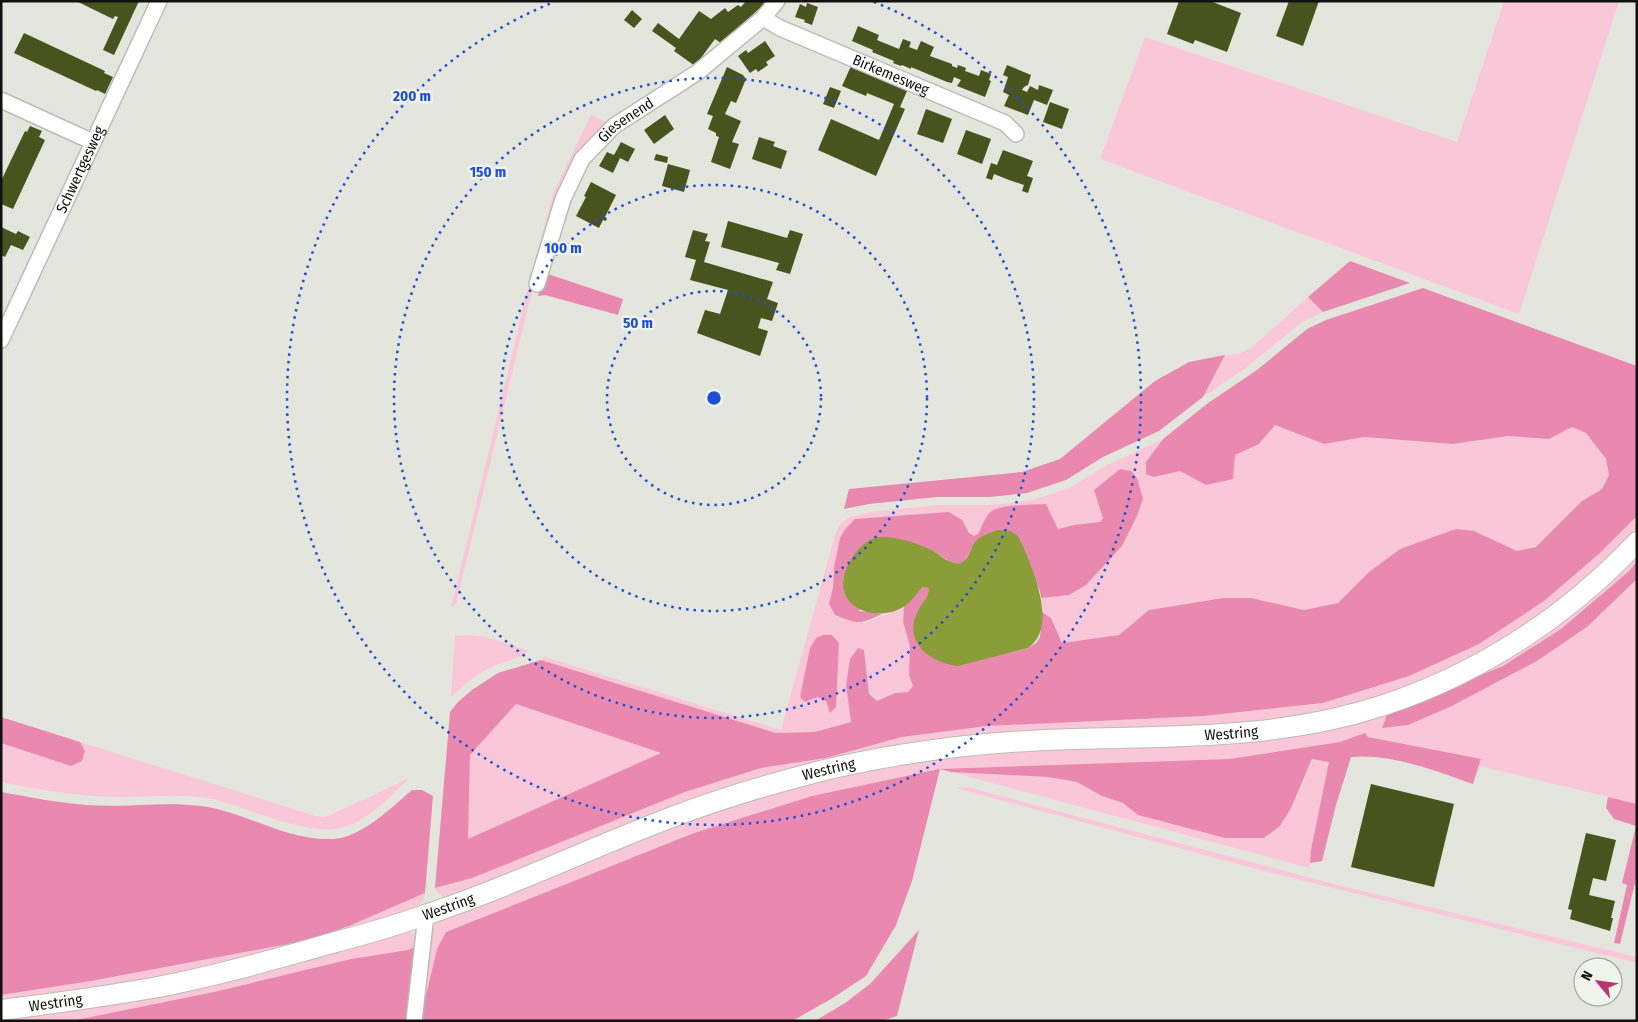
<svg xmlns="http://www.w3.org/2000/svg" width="1638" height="1022" font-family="'Fira Sans Condensed',sans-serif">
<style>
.green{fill:#fac7d9}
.forest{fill:#ea89af;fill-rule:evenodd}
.water{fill:#8b9d39}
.building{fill:#49531e}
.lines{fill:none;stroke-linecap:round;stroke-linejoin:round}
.street-casing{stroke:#babdb4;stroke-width:18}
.secondary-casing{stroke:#babdb4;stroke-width:22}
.street{stroke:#fff;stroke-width:15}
.secondary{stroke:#fff;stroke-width:20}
.ring{fill:none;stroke:#1d4ed8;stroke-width:2.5;stroke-dasharray:2.5 5}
.labels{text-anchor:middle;stroke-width:5;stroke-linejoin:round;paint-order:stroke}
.street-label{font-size:15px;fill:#11110f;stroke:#f1f4eb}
.centre{fill:#1d4ed8;stroke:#f1f4eb;stroke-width:2.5}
.ring-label{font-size:15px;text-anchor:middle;font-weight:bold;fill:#1d4ed8;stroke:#f1f4eb;stroke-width:5;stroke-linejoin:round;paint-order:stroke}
</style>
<rect width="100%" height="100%" fill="#e4e6de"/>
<path class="green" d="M1504 1H1619L1519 314 1100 159 1145 37 1457 142Z
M591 115 609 123 578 155 534 283 456 604 451 608 529 283 554 191Z
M1308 297 1323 312 1302 322 1247 367 1203 397 1225 355 1239 354 1252 347Z
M1275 425 1324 444 1364 437 1453 444 1508 436 1549 439 1572 427 1586 432 1606 459 1609 475 1602 489 1582 501 1536 547 1517 551 1474 531 1400 549 1369 572 1338 603 1304 610 1251 598H1223L1149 610 1119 635 1062 643 1051 618 1042 612 1041 598 1069 595 1086 585 1122 546 1137 516 1142 499 1103 518 1100 522 1074 525 1058 529 1030 505C997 508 993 503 978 534L974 536 969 534 962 520 834 568 833 587 829 604 864 623 904 607 903 622 910 646 909 675 913 686 908 692 895 693 877 701 869 694 864 650 846 684 851 722 815 732 776 733 541 660 545 657 781 730 836 532 841 523 850 517 870 512 937 505H991L1029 501 1069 488 1107 465 1163 439 1146 462 1154 477 1234 455 1259 444Z
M1637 516V529L1615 553 1588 579 1498 646 1414 687 1359 705 1277 722 964 739 548 859 445 898 438 893 435 888 472 878 685 792 761 768 826 758 902 737 987 726 1204 716 1324 703 1409 676 1479 644 1544 601 1600 553Z
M1637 552V562L1628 572 1561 629 1503 666 1453 686Z
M1637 579V804L1479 766 1481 760 1368 737 1365 733 1340 742 1229 759 939 769 812 796 694 833 446 932 420 1021 431 930 437 920 625 844 777 790 911 761 1388 712 1382 727 1408 725 1452 706 1537 661 1587 627Z
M455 635C463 637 470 634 479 636 495 638 513 646 528 651 519 659 507 661 496 665 479 672 464 685 451 697Z
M516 704 662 753 467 840 470 755Z
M80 742 316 816 323 817 330 815 410 778C390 796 367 823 340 828 303 836 249 807 212 799 182 793 151 797 121 797 80 797 41 790 1 782V743L71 766 85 751Z
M1313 759 1330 762 1311 850 1309 868 951 772 1048 777 1077 782 1102 796 1123 803 1138 815 1225 838H1264L1280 826 1291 808Z
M967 787 1334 884 1637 957V963L1264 871 956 788Z
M425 893C424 902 418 907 411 912L175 977 1 1004V995L91 981 304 941 349 926Z
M404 931 413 933 419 945 409 950 351 959 214 992 71 1021H1V1019C103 1009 208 991 306 962 339 952 372 941 404 931Z"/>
<path class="forest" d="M1350 261 1410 283 1323 312 1308 297Z
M545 273 623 299 618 315 545 295 538 296Z
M1423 288 1637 366V516L1600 553 1544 601 1479 644 1409 676 1323 703 1204 716 987 726 902 737 826 758 761 768 685 792 472 878 435 888 450 712 458 702 472 690 498 673 541 660 776 733 815 732 851 722 846 685 850 659 858 648 864 650 869 694 877 701 895 693 908 692 913 686 909 675 910 646 903 622 904 607 923 587H929V595L918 611 1003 654 1028 648 1036 643 1040 637 1042 612 1051 618 1062 643 1119 635 1149 610 1223 598H1251L1304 610 1338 603 1369 572 1400 549 1456 529 1474 531 1517 551 1536 547 1582 501 1602 489 1609 475 1606 459 1586 433 1572 427 1549 439 1508 436 1453 444 1364 437 1324 444 1275 425 1259 444 1235 455 1233 479 1206 485 1180 471 1154 477 1146 474V462L1163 439 1208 403 1257 370 1307 329 1326 320ZM516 704 661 753 468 839 470 755Z
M1225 355 1203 397 1159 431 1103 457 1066 480 1027 493 990 497H937L869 504 844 509 849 489 1022 472 1060 459 1155 381 1189 362Z
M1120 469 1131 471 1137 478 1143 499 1137 516 1122 546 1086 585 1069 595 1041 598 1040 591 1018 536 976 542 964 562 960 563H952L935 552 873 538C856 551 848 560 843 581L860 611 882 614C859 625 858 624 835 615L829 604 833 587 834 568 840 538 846 528 855 519 949 512 962 520 969 533 974 536 978 534C982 527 985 515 992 511 1003 504 1033 505 1046 504L1058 529 1074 525 1100 522 1103 518 1094 490Z
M1637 562V579L1587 627 1537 661 1452 706 1408 725 1382 728 1388 712 1503 666 1561 629 1628 572Z
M823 635H832L839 643 836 707 830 713 826 701 818 697 805 702 800 697 810 648 816 638Z
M1 717 80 742 85 751 82 761 71 766 1 743Z
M1365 733 1368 737 1481 759 1473 784C1436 771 1390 753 1351 757L1336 805 1322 861 1310 863 1311 850 1329 762 1312 759 1291 808 1280 826 1264 838H1225L1138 815 1123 803 1102 796 1077 782 1048 777 951 772 940 769 912 881 896 925 866 976 831 999 792 1021H420L437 949 446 932 694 833 812 796 939 769 1229 759 1340 742Z
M412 790H422L433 796 425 893 349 926 304 941 91 981 1 995V792C30 797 58 803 87 805 125 808 163 801 201 806 246 812 287 841 333 839 361 838 392 807 412 790Z
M1608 797 1637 804V875L1620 944 1614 943 1627 885 1622 883 1636 826 1614 819 1606 808Z
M919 930 897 1016 882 1021H815L845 1003 870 984Z
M419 945 409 1021H71L214 992 351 959 408 950Z"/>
<path class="water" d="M998 530 1010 531 1018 536C1031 563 1060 627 1028 648L958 666C930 663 902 642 918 611 922 602 929 598 929 588L923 587C917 593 912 601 905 606 873 626 828 604 848 565 852 556 864 541 874 538 891 534 918 543 933 551 941 555 949 565 960 563 968 562 971 548 975 542 981 535 990 533 998 530Z"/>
<path class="building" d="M76 1H139L114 55 103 50 118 17 115 16 113 19Z
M746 1H768L721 43 715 39 695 66 674 51 676 48 652 31 658 23 679 39 699 11 711 19 725 8 728 12 738 5 741 7Z
M1179 1H1210L1241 13 1227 52 1195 40 1193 44 1167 34Z
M1289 1H1319L1303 46 1276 36Z
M807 3 818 7 812 25 804 22 805 20 795 17 800 4 806 7Z
M632 10 642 19 634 28 624 20Z
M858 26 879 35 877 40 899 49 903 39 911 42 909 47 917 50 921 41 934 47 930 56 952 64V66L957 68 958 65 966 68 965 71 979 76 981 70 991 74 989 80 991 81 985 97 957 86 961 80 954 77 952 83 947 82 911 67V69L902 65 901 66 893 63 894 61 872 52 873 50 852 41Z
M24 33 105 71 104 73 113 77 105 94 97 90 96 91 14 53Z
M765 41 775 56 766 62 768 65 758 72 756 69 750 73 738 56 746 50 748 53Z
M1007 65 1031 75 1028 85 1024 87 1022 90 1027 92 1030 86 1038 90 1039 85 1053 90 1047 105 1034 100 1028 115 1004 106 1009 95 1003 92 1008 77 1003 75Z
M851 66 907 91 900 107 905 109 876 176 818 150 831 119 879 140 894 104 867 93 866 96 842 86Z
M727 67 743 75 746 79 736 103 731 101 725 114 741 121 732 142 739 144 730 169 711 162 719 137 716 136V133L708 129 713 116 707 114Z
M830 87 841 91 834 108 823 104Z
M1050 102 1069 109 1062 129 1043 122Z
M926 109 952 119 943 143 917 134Z
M665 115 674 129 654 144 644 130Z
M30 126 42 131 39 137 45 140 13 209 1 204V181L25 131 27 132Z
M966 130 991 139 982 164 957 154Z
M759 137 775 142 773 146 787 151 781 169 752 159Z
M621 142 635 149 628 162 620 158 613 173 599 166 607 152 614 155Z
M1003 150 1033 161 1027 176 1033 178 1028 193 1022 191 1024 185 1009 180 994 174 992 180 986 178 991 163 997 165Z
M656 154 668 157 667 163 654 160Z
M668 164 690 170 684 192 662 186Z
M591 182 616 195 605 217 607 218 606 221 603 220 599 228 576 216 586 197 584 196Z
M728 221 787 238 790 230 803 234 790 274 776 270 779 263 721 247Z
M1 227 16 234 18 231 30 237 23 250 11 245 5 257 1 255Z
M693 230 708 234 705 241 710 242 704 262 773 282 767 299 778 303 772 321 761 318 758 328 768 331 760 356 697 333 705 310 720 314 728 290 690 280 696 260 685 257Z
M1371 784 1454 804 1434 887 1351 867Z
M1586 833 1616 840 1606 881 1593 878 1589 895 1615 901 1611 918H1613L1610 931 1570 919 1572 910 1568 909Z"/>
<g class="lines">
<defs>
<g id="street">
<path id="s1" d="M763 18 780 28 1005 123 1016 134"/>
<path d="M1 100 93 142"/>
<path id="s2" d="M537 284 563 199 582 159 614 126 698 72 763 18 777 1"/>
<path id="s3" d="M1 340 159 1"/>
<path d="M414 1021 426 915"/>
</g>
<g id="secondary">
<path id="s4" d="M1 1010C50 1004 99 997 147 989 207 978 266 962 325 945 358 936 392 927 425 915 507 888 586 850 667 819 721 798 776 782 833 768 912 750 993 741 1074 739 1181 736 1281 739 1384 705 1481 673 1567 616 1637 542"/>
</g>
</defs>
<use href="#street" class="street-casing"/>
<use href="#secondary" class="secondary-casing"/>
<use href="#street" class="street"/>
<use href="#secondary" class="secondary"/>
</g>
<g class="ring">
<circle cx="714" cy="398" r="107"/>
<circle cx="714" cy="398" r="213"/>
<circle cx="714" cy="398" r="320"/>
<path d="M874 2A427 427 0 1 1 554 2"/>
</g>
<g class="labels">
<g class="street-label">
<text dy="5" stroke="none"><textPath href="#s1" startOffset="140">Birkemesweg</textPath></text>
<text dy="5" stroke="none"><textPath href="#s2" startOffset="192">Giesenend</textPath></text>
<text dy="5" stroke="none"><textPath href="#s3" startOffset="188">Schwertgesweg</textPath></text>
<text dy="5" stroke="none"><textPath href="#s4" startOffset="1270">Westring</textPath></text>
<text dy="5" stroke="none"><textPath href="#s4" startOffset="865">Westring</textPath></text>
<text dy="5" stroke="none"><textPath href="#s4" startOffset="460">Westring</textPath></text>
<text dy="5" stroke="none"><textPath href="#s4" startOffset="55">Westring</textPath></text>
</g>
</g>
<circle cx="714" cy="398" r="8" class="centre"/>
<g class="ring-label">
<text x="412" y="101">200 m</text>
<text x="488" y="177">150 m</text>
<text x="563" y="253">100 m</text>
<text x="638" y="328">50 m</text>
</g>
<rect width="1638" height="1022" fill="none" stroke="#11110f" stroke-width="5"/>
<g transform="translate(1598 982) rotate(299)"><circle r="24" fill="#f1f4eb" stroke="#979993"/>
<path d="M0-4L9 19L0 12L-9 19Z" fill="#bb3575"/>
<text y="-8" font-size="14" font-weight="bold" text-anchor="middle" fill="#11110f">N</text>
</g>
</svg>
